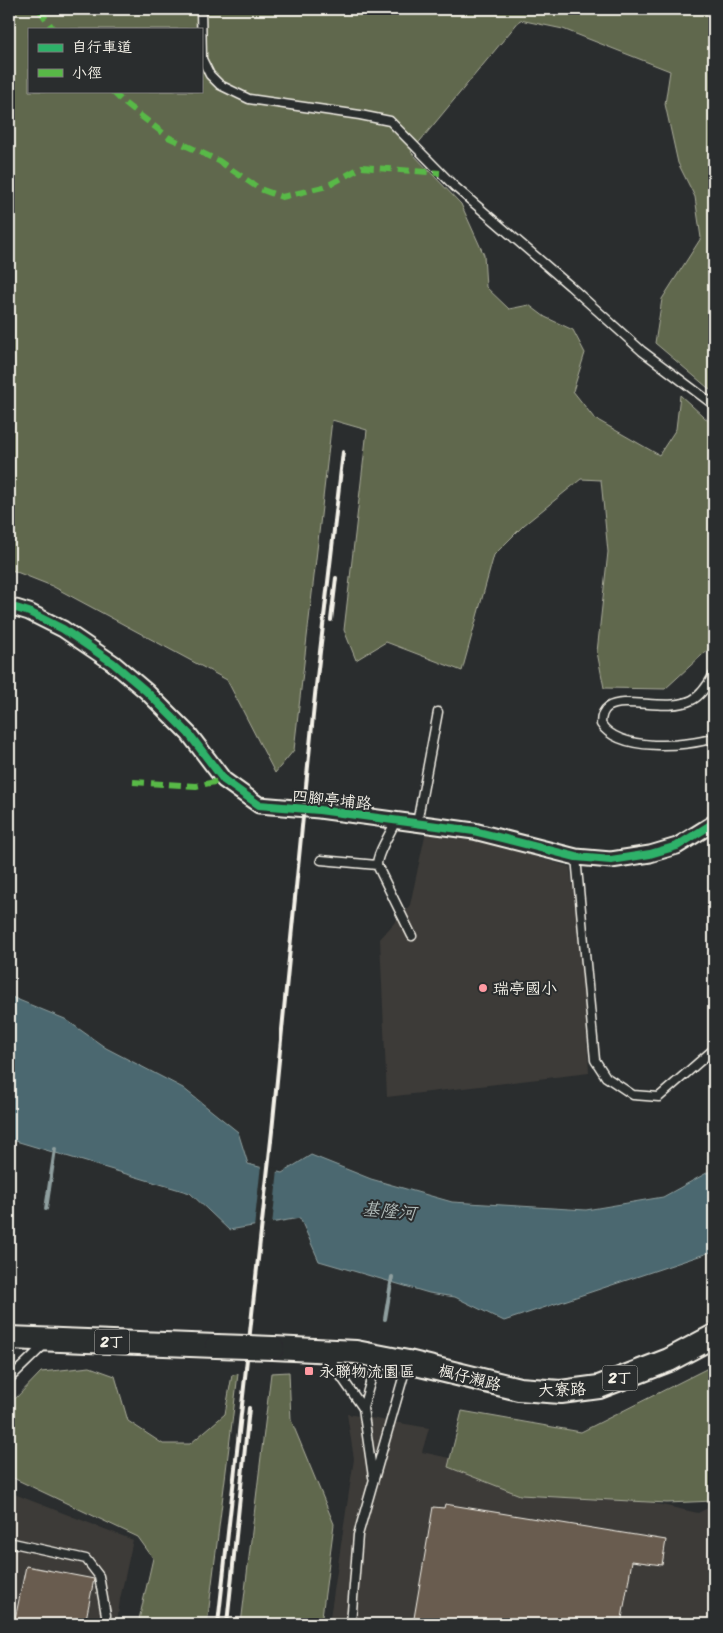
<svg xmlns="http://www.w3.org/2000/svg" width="723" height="1633" font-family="Sriracha,'LXGW WenKai TC',sans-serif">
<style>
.built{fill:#3d3b38}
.green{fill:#61684e;stroke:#aaac9b;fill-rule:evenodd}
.water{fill:#4b686f;stroke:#8f9f9f}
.pier{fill:#2a2d2e}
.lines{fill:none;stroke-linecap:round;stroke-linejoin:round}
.stream{stroke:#8f9f9f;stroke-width:4}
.building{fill:#695c50;stroke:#f4f1e8}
.lane-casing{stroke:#f4f1e8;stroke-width:11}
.street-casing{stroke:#f4f1e8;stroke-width:19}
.primary-casing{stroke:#f4f1e8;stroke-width:26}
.lane{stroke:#2a2d2e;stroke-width:8}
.street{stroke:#2a2d2e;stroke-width:15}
.primary{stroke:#2a2d2e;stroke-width:22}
.rail{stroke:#f4f1e8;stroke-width:4}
.primary-bridge-casing{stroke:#f4f1e8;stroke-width:26;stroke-linecap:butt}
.primary-bridge{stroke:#2a2d2e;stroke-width:22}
.quiet{stroke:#58b947;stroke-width:6;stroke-dasharray:12 6;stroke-linecap:butt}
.cycleway-casing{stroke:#2a2d2e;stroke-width:11}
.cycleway{stroke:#2db169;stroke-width:8}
.poi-dot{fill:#ff9aa2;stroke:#2a2d2e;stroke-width:2}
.labels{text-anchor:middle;stroke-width:4;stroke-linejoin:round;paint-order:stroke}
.shield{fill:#2a2d2e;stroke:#b7b6b0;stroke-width:1}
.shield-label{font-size:15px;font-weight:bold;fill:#f4f1e8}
.street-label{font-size:16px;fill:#f4f1e8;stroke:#2a2d2e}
.poi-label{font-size:16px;fill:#f4f1e8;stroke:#2a2d2e;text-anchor:start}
.water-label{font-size:18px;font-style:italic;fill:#b0bab8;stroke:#2a2d2e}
</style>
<rect width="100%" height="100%" fill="#2a2d2e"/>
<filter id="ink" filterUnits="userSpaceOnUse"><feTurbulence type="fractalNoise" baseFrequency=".02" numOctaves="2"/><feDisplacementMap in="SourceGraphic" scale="10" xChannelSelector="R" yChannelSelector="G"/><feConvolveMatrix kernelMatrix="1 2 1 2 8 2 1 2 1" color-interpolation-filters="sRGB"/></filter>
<g filter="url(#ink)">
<path class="built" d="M426 831 466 836 570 867 583 963 589 1073 387 1097 380 939 410 905Z
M347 1414 429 1428 422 1452 698 1513 714 1505V1624H329L354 1459Z
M9 1492 133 1540 120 1599 117 1624H9Z"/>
<path class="green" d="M9 9H714V393L655 343 662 299 701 238 695 197 678 163 665 104 670 71 563 29 520 20 411 152 461 204 484 255 486 287 509 309 529 305 545 317 573 330 585 353 573 391 594 418 659 455 676 429 680 395 714 426V644L665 689 604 688 597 652 608 552 601 480 581 479 524 525 494 555 462 671 386 642 356 660 344 630 367 430 332 420 294 750 275 773 227 680 52 586 9 569ZM29 29H201V91H29Z
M714 1365V1501L667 1503 520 1495 448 1467 462 1411 581 1432Z
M90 1367 115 1376 128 1421 163 1444H190L225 1414 232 1375 238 1374 207 1624H138L153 1558 138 1537 9 1476V1409L14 1400 41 1372Z
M289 1372 291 1420 334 1524 321 1624H241L271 1373Z"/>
<path class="water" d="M9 996 65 1019 106 1048 183 1088 238 1132 248 1164 282 1173 311 1155 371 1179 452 1202 586 1210 663 1197 714 1169V1251L504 1321 455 1297 429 1293 319 1261 300 1218 229 1230 190 1193 9 1139Z"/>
<path class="pier" d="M261 1165 278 1169 272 1225 254 1228Z"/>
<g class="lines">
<path class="stream" d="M46 1209 55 1149
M385 1319 392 1277"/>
</g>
<path class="building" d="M445 1504 666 1540 662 1565 632 1561 621 1624H413L433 1507 444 1508Z
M26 1566 94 1579 85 1624H14Z"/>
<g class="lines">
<defs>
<path id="lane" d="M201 9 202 59 210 75 220 85 249 99 360 115 390 121 454 186 570 286 642 351 714 405
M714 674C709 683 702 695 692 700 667 712 625 696 608 707 602 711 601 718 601 724 619 752 686 747 714 738
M396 820C391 833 377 852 377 865L412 936
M417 823 438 712
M576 857 595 1060 606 1077 633 1095 659 1097 714 1049
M321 860 377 865
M326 1355 363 1408 373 1477
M9 1379 45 1344
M363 1408 377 1358
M9 1545 13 1543 86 1559 99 1576 106 1615 105 1624
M351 1624 358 1535 407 1364"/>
<path id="street" d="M9 609 16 608 29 612 63 629 113 663 146 691 189 734 224 780 259 805 319 810 474 831 576 857 611 860 650 854 677 846 714 823"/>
<path id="primary" d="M9 1338 216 1346
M273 1348 356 1352 408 1362 519 1389 561 1392 599 1387 669 1360 714 1336"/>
</defs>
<use href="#lane" class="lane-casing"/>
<use href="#street" class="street-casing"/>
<use href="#primary" class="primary-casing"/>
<use href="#lane" class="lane"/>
<use href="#street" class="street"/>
<use href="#primary" class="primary"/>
<path class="rail" d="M331 620 336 578
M218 1624 272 1131 315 695 343 452
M227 1624 249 1408"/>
<defs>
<path id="primary-bridge" d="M216 1346 273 1348"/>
</defs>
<use href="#primary-bridge" class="primary-bridge-casing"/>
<use href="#primary-bridge" class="primary-bridge"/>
<path class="quiet" d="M39 9 53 29
M112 91 123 102 168 137 219 161 260 189 282 197 327 186 362 167 440 173
M133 782 196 786 224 780"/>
<defs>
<path id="cycleway" d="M9 609 16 608 29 612 63 629 113 663 146 691 189 734 224 780 259 805 319 810 474 831 576 857 611 860 650 854 677 846 714 823"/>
</defs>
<use href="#cycleway" class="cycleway-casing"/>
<use href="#cycleway" class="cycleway"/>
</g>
</g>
<g class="poi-dot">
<circle cx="483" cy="988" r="5"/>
<rect x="304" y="1366" width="10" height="10" rx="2.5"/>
</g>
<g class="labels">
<g class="shield">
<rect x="94.5" y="1329.5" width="35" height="25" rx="4"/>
<rect x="602.5" y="1365.5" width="35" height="25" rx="4"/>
</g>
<g class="shield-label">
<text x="112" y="1347">2丁</text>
<text x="620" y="1383">2丁</text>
</g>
<g class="street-label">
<text transform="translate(332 799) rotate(6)" y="6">四腳亭埔路</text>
<text transform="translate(470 1377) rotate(14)" y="6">楓仔瀨路</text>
<text transform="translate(562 1389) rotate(-2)" y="6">大寮路</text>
</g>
<g class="poi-label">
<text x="493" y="994">瑞亭國小</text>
<text x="319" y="1377">永聯物流園區</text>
</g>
<g class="water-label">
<text transform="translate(389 1211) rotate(5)" y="6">基隆河</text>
</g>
</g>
<rect width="723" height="1633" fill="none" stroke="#2a2d2e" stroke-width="30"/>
<rect x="15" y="15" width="693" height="1603" fill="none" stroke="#f4f1e8" stroke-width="2" filter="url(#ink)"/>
<rect x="28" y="28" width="175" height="65" fill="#2a2d2e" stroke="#7b7b78"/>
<rect x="38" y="44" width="25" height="8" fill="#2db169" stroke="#7b7b78"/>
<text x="72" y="52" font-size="15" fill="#f4f1e8">自行車道</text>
<rect x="38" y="69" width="25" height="8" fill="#58b947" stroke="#7b7b78"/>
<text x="72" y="78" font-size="15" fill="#f4f1e8">小徑</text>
</svg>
